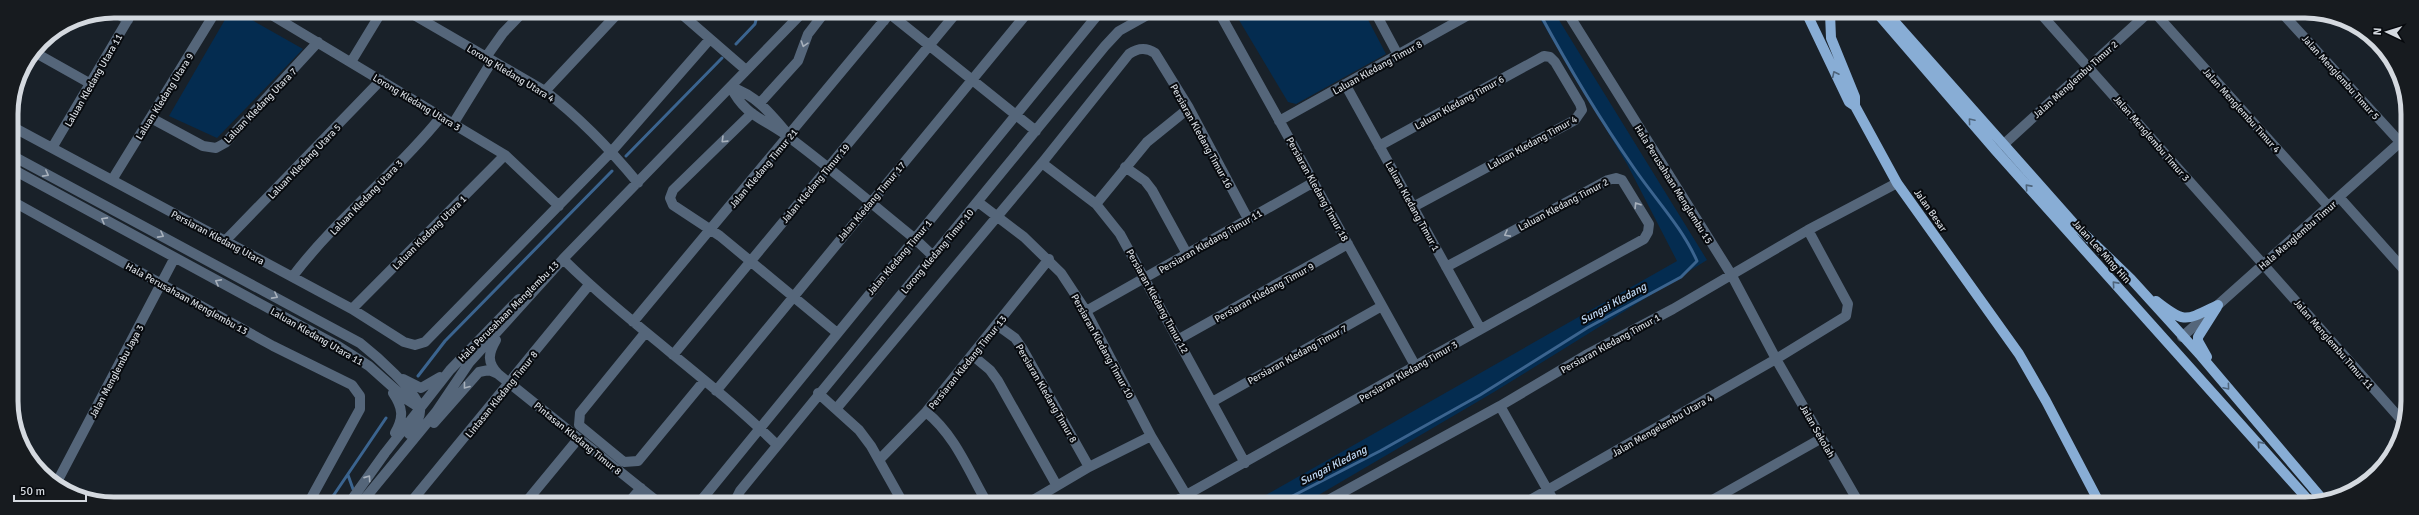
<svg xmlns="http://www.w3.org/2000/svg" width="2419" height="515" font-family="Signika,sans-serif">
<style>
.green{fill:#042c50}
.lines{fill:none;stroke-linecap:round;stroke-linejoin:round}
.stream{stroke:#3b648f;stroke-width:3}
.minor{stroke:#55667a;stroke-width:10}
.major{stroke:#88add5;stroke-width:10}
.oneway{stroke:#a8b1bc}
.oneway2{stroke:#4e647b}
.labels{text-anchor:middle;stroke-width:4;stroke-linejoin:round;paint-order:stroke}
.street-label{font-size:10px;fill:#d4d9df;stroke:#070a0e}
.water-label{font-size:11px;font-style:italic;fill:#c1daf5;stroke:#070a0e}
.rim{fill:none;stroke:#d4d9df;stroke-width:5}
</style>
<rect width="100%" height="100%" fill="#192129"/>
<path class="green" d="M230 11H236L303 49 217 138 169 116Z
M1253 12H1364L1386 54 1296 104 1288 102 1239 20Z
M1536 12H1554L1707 260 1494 392 1305 503H1252L1677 261 1627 164Z"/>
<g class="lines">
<path class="stream" d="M736 44 755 24 758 12
M626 156 722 58
M418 376 445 341 612 171
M348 475 353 489
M329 502 386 418
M1279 503 1380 451 1480 395 1587 328 1681 277 1697 261C1682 227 1655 199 1634 168 1599 118 1568 66 1539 12"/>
<path class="minor" d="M112 11 128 20
M265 11 505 155 559 206
M407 11 545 91C580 118 610 149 638 183
M678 11 746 70
M874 12 884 21
M1219 12 1416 367
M1375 12 1398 55
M1567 12 1731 274 1776 359 1859 503
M2040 13 2405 424
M2155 13 2329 207
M2282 13 2400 142
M890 14 1036 131
M34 52 91 84
M486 57 503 33 524 11
M351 62 382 11
M1345 84 1480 328
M731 87C744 116 767 120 790 138 833 170 873 205 914 238L933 256
M731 87C756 95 771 114 787 133
M545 91 620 11
M760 103 798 61 808 34 825 12
M752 113 673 190 670 198 673 205 720 236 836 332
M151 118 203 146 216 148 225 143 318 42
M1279 121 1474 12
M453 124 492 61
M11 126 352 309 404 342 415 345 425 342 612 151 710 39
M2003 145 2148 13
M1379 146 1544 56 1550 57 1555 62 1580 104 1582 110 1575 120 1413 207
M52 148 133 11
M11 155 360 343C374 354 418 392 420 409 421 418 414 426 409 434
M1042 163 1096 204 1120 234 1245 463
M1125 167 1145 181 1152 190 1187 254
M12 169 338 346 369 366 406 399 420 408
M112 180 216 11
M2340 198 2406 272
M12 201 273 346 352 385 360 396V409L309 502
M978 202 1024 237 1061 273 1086 311 1151 436 1191 503
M1096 204 1147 142 1189 108
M225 241 381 80
M563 259C630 325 709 378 777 445
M293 276C336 219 395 174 440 118
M352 309 505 155
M1086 311 1314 182
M633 322 891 12
M997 325 1015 338 1022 348 1089 467
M645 333 580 413 579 425 624 462 638 461 704 381
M2182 337 2406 137
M1179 339 1348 244
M496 340C488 354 487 362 498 374L659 503
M673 355 957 12
M972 355 990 370 998 381 1057 486
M403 379 421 388 440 377
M716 391 1028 12
M393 393C403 408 404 417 395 433
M818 393 859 430 871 446 903 503
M1212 402 1382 306
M1500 406 1555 503
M836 409 1042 163 1129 54C1138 48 1146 47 1155 53L1189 108 1248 219
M926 412C955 435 969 472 987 503
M434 423 479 372 489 370 498 374
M879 460 926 412 1049 259
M57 482 174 259
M350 502 385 453 450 370 519 299
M362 502 436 412 469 363 563 259 803 12
M411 502 589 285
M526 502 578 439
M629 502 641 488
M699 503 1100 12
M734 503 740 491 1105 46 1119 31 1153 12
M1028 503 1089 467 1151 436
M1172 503C1329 415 1486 325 1644 239L1648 232 1649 224 1622 180 1616 178 1608 180 1446 267
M1323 503 1500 406 1586 355 1673 309 1808 230 1897 183
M1525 503 1776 359 1846 316 1848 304 1808 230
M1707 503 1822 438"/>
<path class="major" d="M1806 12 1849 102 1855 106 1897 183 2019 354 2046 401 2100 504
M1830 13 1831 38 1855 97V106
M1877 13 1996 151 2312 504
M1887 13 2077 227 2131 279 2201 356 2324 501
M2156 301C2185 324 2185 321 2218 305
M2207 357 2198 341V337L2217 307"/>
</g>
<defs><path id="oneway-chevron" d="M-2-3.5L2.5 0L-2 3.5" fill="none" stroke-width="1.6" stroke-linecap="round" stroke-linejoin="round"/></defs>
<g class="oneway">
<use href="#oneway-chevron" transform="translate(804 44) rotate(108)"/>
<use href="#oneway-chevron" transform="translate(724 140) rotate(136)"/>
<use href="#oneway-chevron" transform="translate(46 174) rotate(28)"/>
<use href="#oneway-chevron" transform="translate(1637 205) rotate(-122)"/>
<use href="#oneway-chevron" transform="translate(104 220) rotate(-151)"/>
<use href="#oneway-chevron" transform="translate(1507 234) rotate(152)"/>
<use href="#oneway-chevron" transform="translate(161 235) rotate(28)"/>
<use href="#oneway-chevron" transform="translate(218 282) rotate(-152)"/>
<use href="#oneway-chevron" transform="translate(275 296) rotate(28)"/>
<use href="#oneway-chevron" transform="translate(466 386) rotate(128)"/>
<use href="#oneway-chevron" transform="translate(368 478) rotate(-55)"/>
</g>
<g class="oneway2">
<use href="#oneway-chevron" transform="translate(1835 74) rotate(-116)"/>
<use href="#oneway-chevron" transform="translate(1971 121) rotate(-130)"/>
<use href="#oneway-chevron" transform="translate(2028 187) rotate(-132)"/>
<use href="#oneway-chevron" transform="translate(2115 284) rotate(-132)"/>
<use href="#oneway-chevron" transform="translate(2227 387) rotate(50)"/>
<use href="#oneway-chevron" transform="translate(2260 444) rotate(-132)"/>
</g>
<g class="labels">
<g class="street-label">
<text transform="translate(1377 67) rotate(-29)" y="4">Laluan Kledang Timur 8</text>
<text transform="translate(511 73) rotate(31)" y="4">Lorong Kledang Utara 4</text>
<text transform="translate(2341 77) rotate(48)" y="4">Jalan Menglembu Timur 5</text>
<text transform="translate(2075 79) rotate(-42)" y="4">Jalan Menglembu Timur 2</text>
<text transform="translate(93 80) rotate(-60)" y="4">Laluan Kledang Utara 11</text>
<text transform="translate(164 96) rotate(-58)" y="4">Laluan Kledang Utara 9</text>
<text transform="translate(417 102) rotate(31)" y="4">Lorong Kledang Utara 3</text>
<text transform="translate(1459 102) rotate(-29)" y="4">Laluan Kledang Timur 6</text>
<text transform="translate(260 105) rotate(-46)" y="4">Laluan Kledang Utara 7</text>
<text transform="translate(2242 110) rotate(48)" y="4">Jalan Menglembu Timur 4</text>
<text transform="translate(1202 136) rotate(61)" y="4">Persiaran Kledang Timur 16</text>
<text transform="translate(2152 138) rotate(49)" y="4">Jalan Menglembu Timur 3</text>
<text transform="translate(1532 142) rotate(-29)" y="4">Laluan Kledang Timur 4</text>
<text transform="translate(304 161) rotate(-46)" y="4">Laluan Kledang Utara 5</text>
<text transform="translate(763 168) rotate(-50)" y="4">Jalan Kledang Timur 21</text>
<text transform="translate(815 183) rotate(-50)" y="4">Jalan Kledang Timur 19</text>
<text transform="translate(1674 184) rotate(58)" y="4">Hala Perusahaan Menglembu 15</text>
<text transform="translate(1318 189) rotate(61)" y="4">Persiaran Kledang Timur 18</text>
<text transform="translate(366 197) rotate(-46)" y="4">Laluan Kledang Utara 3</text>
<text transform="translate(871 201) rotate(-50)" y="4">Jalan Kledang Timur 17</text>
<text transform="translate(1563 204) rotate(-28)" y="4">Laluan Kledang Timur 2</text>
<text transform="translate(1413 206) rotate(61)" y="4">Laluan Kledang Timur 1</text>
<text transform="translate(1931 210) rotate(55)" y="4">Jalan Besar</text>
<text transform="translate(429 232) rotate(-45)" y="4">Laluan Kledang Utara 1</text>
<text transform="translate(2297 235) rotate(-41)" y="4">Hala Menglembu Timur</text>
<text transform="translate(218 237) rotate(28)" y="4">Persiaran Kledang Utara</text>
<text transform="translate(1210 241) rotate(-30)" y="4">Persiaran Kledang Timur 11</text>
<text transform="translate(937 251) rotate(-50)" y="4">Lorong Kledang Timur 10</text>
<text transform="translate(2102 251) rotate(48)" y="4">Jalan Lee Ming Hin</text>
<text transform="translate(899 257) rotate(-50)" y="4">Jalan Kledang Timur 1</text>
<text transform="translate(1264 292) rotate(-29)" y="4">Persiaran Kledang Timur 9</text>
<text transform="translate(187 298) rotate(29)" y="4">Hala Perusahaan Menglembu 13</text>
<text transform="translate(1158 301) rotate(61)" y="4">Persiaran Kledang Timur 12</text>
<text transform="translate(508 311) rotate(-45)" y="4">Hala Perusahaan Menglembu 13</text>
<text transform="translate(317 336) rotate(30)" y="4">Laluan Kledang Utara 11</text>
<text transform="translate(1610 343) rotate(-29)" y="4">Persiaran Kledang Timur 1</text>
<text transform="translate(2334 344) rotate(49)" y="4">Jalan Menglembu Timur 11</text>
<text transform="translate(1103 346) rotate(61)" y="4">Persiaran Kledang Timur 10</text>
<text transform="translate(1297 354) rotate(-29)" y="4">Persiaran Kledang Timur 7</text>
<text transform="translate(967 362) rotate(-51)" y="4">Persiaran Kledang Timur 13</text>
<text transform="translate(116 371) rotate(-62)" y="4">Jalan Menglembu Jaya 3</text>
<text transform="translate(1408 371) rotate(-30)" y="4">Persiaran Kledang Timur 3</text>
<text transform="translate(1047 393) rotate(60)" y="4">Persiaran Kledang Timur 8</text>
<text transform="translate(501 394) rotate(-51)" y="4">Lintasan Kledang Timur 8</text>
<text transform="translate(1662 425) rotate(-30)" y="4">Jalan Mengelembu Utara 4</text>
<text transform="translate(1818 431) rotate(60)" y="4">Jalan Sekolah</text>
<text transform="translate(578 438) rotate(39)" y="4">Pintasan Kledang Timur 8</text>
</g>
<g class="water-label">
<text transform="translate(1613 303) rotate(-29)" y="4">Sungai Kledang</text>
<text transform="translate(1333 465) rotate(-27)" y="4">Sungai Kledang</text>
</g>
</g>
<path d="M0 0H2419V515H0ZM114 18H2305A96 96 0 0 1 2401 114V401A96 96 0 0 1 2305 497H114A96 96 0 0 1 18 401V114A96 96 0 0 1 114 18Z" fill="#171b1f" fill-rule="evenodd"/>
<path class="rim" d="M114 18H2305A96 96 0 0 1 2401 114V401A96 96 0 0 1 2305 497H114A96 96 0 0 1 18 401V114A96 96 0 0 1 114 18Z"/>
<g transform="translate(2387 32) rotate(274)" stroke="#070a0e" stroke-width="3" paint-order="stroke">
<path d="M0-3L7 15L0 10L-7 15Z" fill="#d4d9df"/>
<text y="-6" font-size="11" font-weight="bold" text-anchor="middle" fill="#d4d9df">N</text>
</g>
<path d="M14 495v6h72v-6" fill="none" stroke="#d4d9df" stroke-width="2"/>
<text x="20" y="495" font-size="12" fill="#d4d9df" stroke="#070a0e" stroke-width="3" paint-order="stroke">50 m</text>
</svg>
